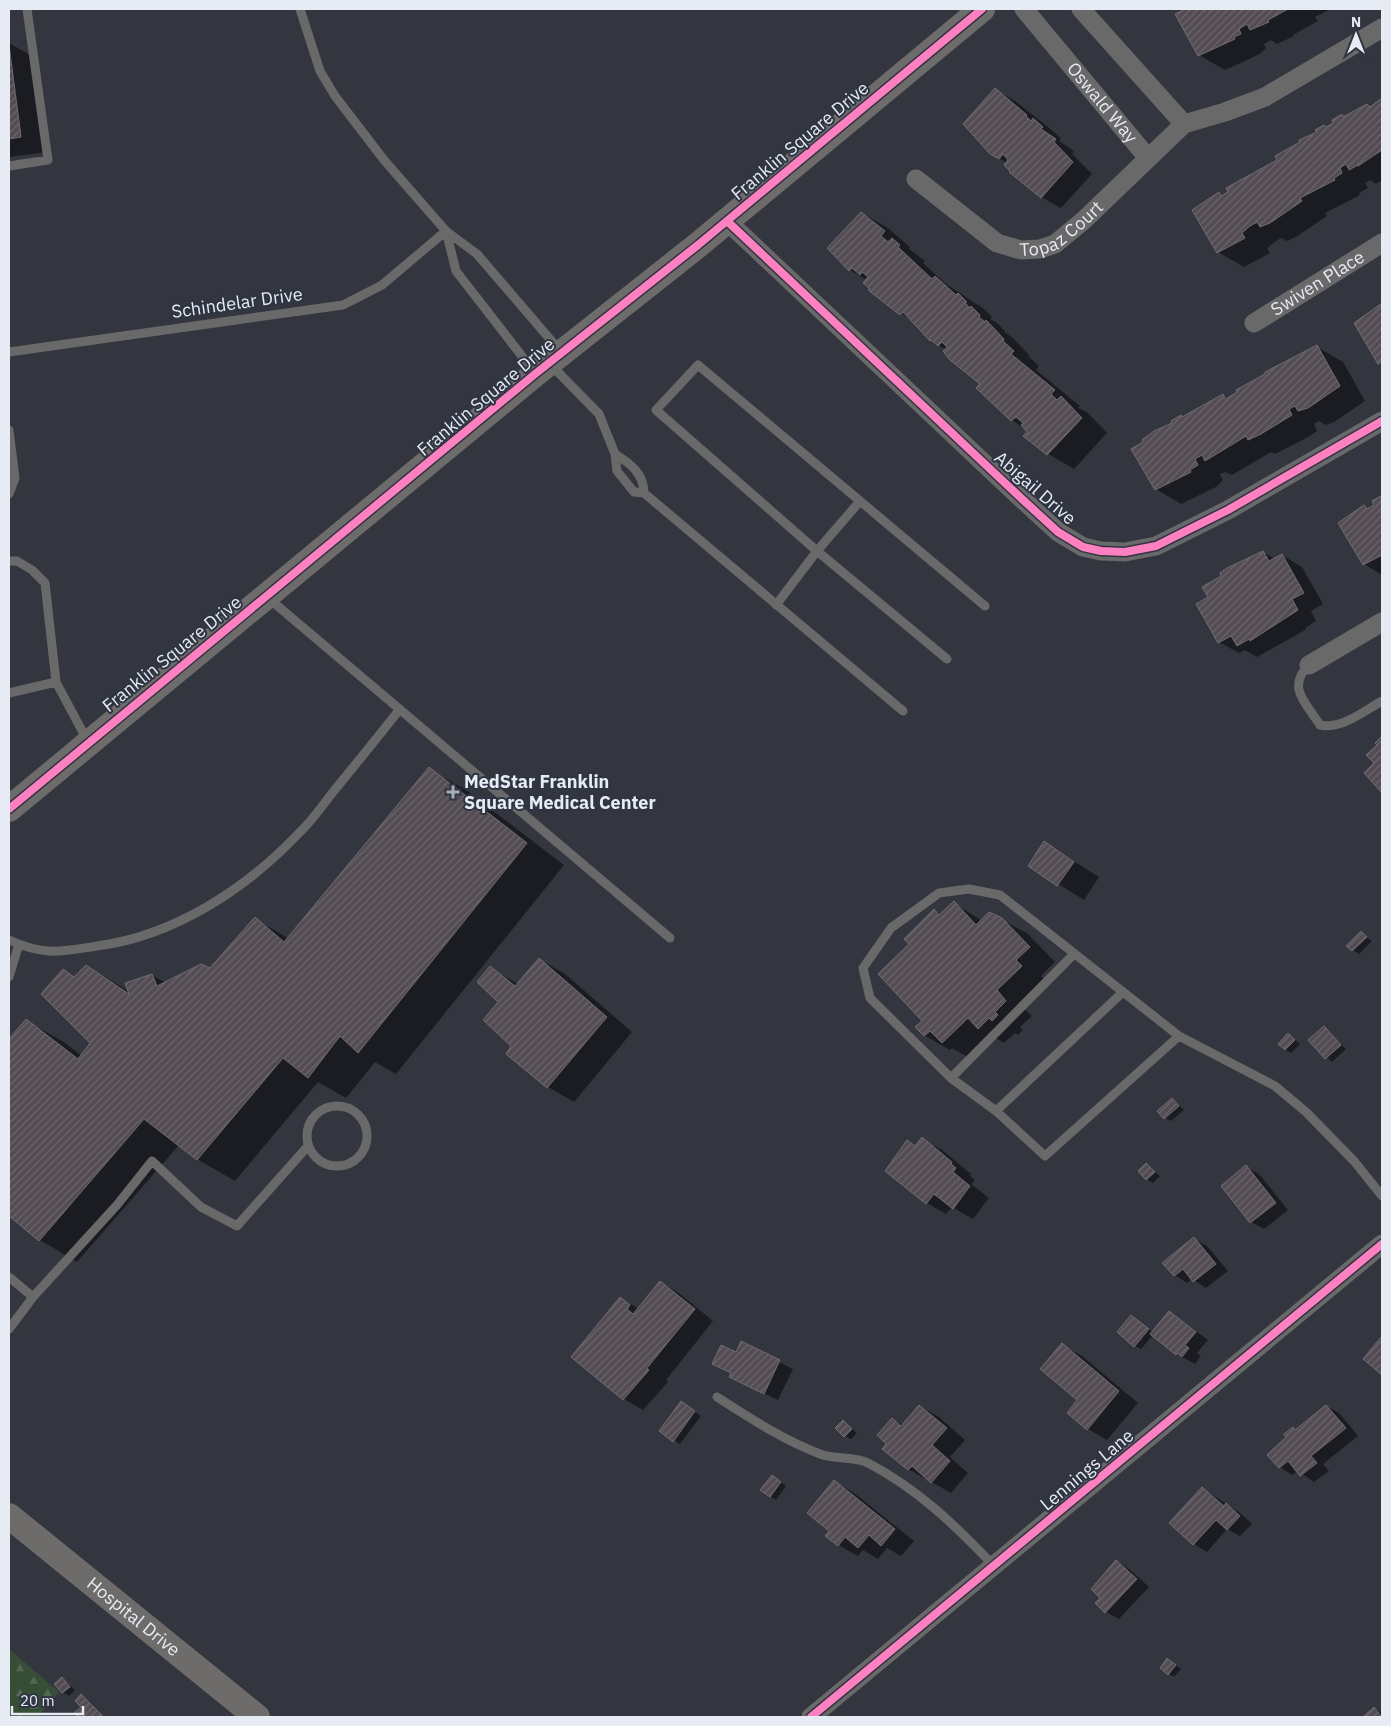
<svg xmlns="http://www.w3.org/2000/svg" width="1391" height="1726" font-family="'IBM Plex Sans',sans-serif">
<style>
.forest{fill:url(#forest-firs)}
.shadow{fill:#0007}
.building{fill:url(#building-hatch);stroke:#6f6d72}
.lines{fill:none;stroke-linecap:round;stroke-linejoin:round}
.lane{stroke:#6a6969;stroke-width:9}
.street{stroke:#6a6969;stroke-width:19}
.secondary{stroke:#6d6c6a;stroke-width:26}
.cycleway-casing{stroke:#2f3542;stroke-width:11}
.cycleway{stroke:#ff80c0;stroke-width:8}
.poi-dot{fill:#a8acb4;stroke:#2f3542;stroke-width:2}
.labels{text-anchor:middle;stroke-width:4;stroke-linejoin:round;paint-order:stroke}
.street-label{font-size:18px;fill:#e7ebf4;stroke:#2f3542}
.poi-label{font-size:18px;font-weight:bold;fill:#e7ebf4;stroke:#2f3542;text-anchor:start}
</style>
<defs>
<pattern id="forest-firs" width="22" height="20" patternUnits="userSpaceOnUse" patternTransform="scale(1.25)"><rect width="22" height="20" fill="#364e35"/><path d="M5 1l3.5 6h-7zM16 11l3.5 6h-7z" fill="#536853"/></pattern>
<pattern id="building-hatch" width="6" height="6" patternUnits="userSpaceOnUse" patternTransform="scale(1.25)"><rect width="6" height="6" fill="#534c53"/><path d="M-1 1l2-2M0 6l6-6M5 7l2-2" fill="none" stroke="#6c666c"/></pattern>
</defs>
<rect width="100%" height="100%" fill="#33363e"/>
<path class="forest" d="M9 1649 59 1692 37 1717H9Z"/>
<path class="shadow" d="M1187 9H1331L1315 17 1318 21 1293 35 1294 36 1277 44 1271 40 1264 44 1266 48 1260 54 1225 70 1199 55 1176 15Z
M9 43 34 57 47 152 9 157Z
M996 90 1015 101 1053 131 1061 139 1059 141 1074 151 1072 154 1092 174 1061 208 1041 197 1007 163 999 158Z
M1382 100V180L1376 184 1370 180 1365 183 1368 188 1359 193 1360 195 1325 213 1327 216 1296 237 1287 241 1281 238 1276 241 1267 248 1270 253 1244 267 1218 252 1219 193 1224 196 1335 123 1342 116 1344 117 1367 105 1371 107Z
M862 213 888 228 910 247 909 249 925 261 923 263 946 284 984 309 992 317 990 319 997 323 1005 331 1004 332 1012 337 1029 355 1028 356 1039 366 1036 370 1080 406 1078 408 1087 412 1107 433 1074 469 1048 454 1025 436 1029 432 1012 420 978 388 982 384 946 350 930 340 915 323 870 290 867 280 850 270 829 248Z
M1382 305V365L1355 323Z
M1317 347 1343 362 1365 401 1334 422 1325 425 1319 421 1314 424 1317 431 1310 436 1275 454 1271 452 1232 475 1225 472 1220 474 1223 480 1216 487 1181 504 1156 489 1174 424 1181 416 1183 418 1223 395 1228 398Z
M1382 497V575L1364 564 1340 523 1364 507 1369 510 1376 506 1373 502Z
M1263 552 1275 559 1282 555 1302 567 1323 604 1311 611 1316 621 1305 628V630L1257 657 1245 650 1239 653 1219 642 1209 598Z
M1382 738V791L1365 773 1376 763 1379 745 1377 743Z
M429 769 466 790 564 865 396 1074 375 1062 346 1098 318 1082 235 1181 197 1159 179 1145 77 1262 40 1240 9 1214V1041L26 1021 64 1042 82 1056 92 1043 63 970 76 978 87 966 130 992 152 975 166 983 210 969 255 919 288 938Z
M1045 843 1099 877 1084 900 1029 866Z
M954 903 982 921 1001 919 1028 934 1055 962 1041 976 1047 982 1022 1006 1032 1016 1020 1027 1023 1030 1018 1035 1015 1033 1004 1043 991 1035 968 1057 952 1048 950 1050 924 1035 911 944 934 911 941 915Z
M1361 933 1372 941 1359 954 1353 950Z
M539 959 565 974 632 1032 574 1102 548 1087 513 1046 490 968 518 984Z
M1324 1028 1346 1049 1332 1062 1310 1041Z
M1288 1034 1300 1044 1291 1053 1285 1049Z
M1173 1100 1184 1110 1171 1121 1165 1118Z
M922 1139 942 1150 971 1174 970 1176 975 1180 971 1184 989 1198 973 1219 952 1207 946 1214 927 1203 916 1147Z
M1146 1165 1160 1176 1153 1183 1147 1179Z
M1246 1167 1259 1174 1288 1210 1264 1229 1251 1222Z
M1194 1239 1207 1246 1228 1271 1206 1288 1192 1279 1187 1283 1175 1275Z
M661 1282 680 1294 713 1321 666 1380 668 1382 643 1410 624 1399 621 1299 639 1309Z
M1169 1312 1208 1340 1197 1353 1201 1356 1195 1364 1176 1354 1153 1335 1141 1349 1135 1346 1131 1317 1153 1332Z
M741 1343 793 1369 778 1400 744 1384 732 1374 713 1364 736 1353Z
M1062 1345 1082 1356 1138 1403 1107 1440 1088 1429 1068 1413 1079 1400Z
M687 1406 701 1416 680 1444 660 1431Z
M920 1406 939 1417 965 1440 950 1457 968 1473 951 1493 908 1469 888 1444 892 1419 903 1425Z
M1326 1406 1339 1413 1358 1436 1323 1464 1329 1471 1314 1482 1298 1471 1292 1475 1280 1467 1288 1437 1293 1428 1296 1430Z
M844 1422 857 1433 851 1439 845 1436Z
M778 1480 786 1486 776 1500 770 1496Z
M835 1482 854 1493 914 1541 901 1556 887 1548 878 1559 863 1550 858 1556 838 1545 830 1531Z
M1202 1488 1239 1512 1252 1524 1240 1536 1227 1529 1207 1552 1194 1544 1171 1523Z
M1117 1561 1129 1569 1149 1587 1119 1619 1106 1612 1102 1598Z
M1173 1663 1181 1669 1174 1677 1169 1674Z
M62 1679 75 1690 69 1696 63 1692Z
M81 1696 87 1699 105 1717H80L76 1713 83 1707Z
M1374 1708 1382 1713V1717H1364Z"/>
<path class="building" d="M1185 9H1288L1268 20 1269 22 1250 30 1247 24 1239 29 1241 34 1234 37 1235 39 1198 56 1175 14Z
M9 45 21 137 9 139Z
M995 88 1027 115 1026 116 1031 121 1033 118 1043 127 1041 129 1056 139 1054 142 1073 162 1041 198 1009 172 1010 171 1004 165 1008 160 1003 154 999 159 990 154 963 124Z
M1382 98V150L1358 166V165L1349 170 1346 164 1340 168 1342 173 1334 178 1335 180 1300 198 1302 201 1270 223 1260 227 1257 222 1250 226 1242 233 1245 238 1217 253 1192 210 1219 192 1221 196 1228 192 1226 188 1277 160 1275 156 1300 142 1299 140 1317 132 1315 130 1324 125 1326 127 1333 123 1332 120 1342 114 1343 117 1367 104 1370 107Z
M861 212 885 231 881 236 888 242 892 238 900 245 898 247 932 279 935 276 956 295 958 293 967 302 965 303 970 308 971 306 980 315 979 317 985 322 986 320 1004 339 1003 341 1014 351 1011 354 1055 390 1051 394 1057 400 1061 396 1082 418 1047 455 1023 436 1027 432 1021 425 1023 423 1016 417 1011 421 976 388 980 384 950 360 943 351 947 347 942 342 938 346 931 340 930 341 903 312 900 315 868 290 870 289 863 283 868 277 862 272 860 275 852 268 849 271 827 248Z
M1382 303V362L1378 364 1354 323Z
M1317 345 1340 386 1308 408 1298 411 1295 406 1289 409 1292 415 1261 434 1248 440 1246 436 1205 461 1202 455 1195 459 1198 465 1190 470 1191 472 1155 490 1131 449 1143 442 1142 440 1154 431 1172 423 1171 421 1181 415 1182 417 1223 394 1226 399 1237 392 1236 390 1265 374V372Z
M1381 496 1382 555 1363 565 1338 523 1364 505 1367 509 1374 505 1372 501Z
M1263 551 1269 561 1282 554 1304 593 1292 599 1298 610 1250 641 1249 639 1237 646 1231 636 1218 643 1196 604 1208 597 1202 587 1221 576 1220 573 1227 568Z
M1382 736V793L1364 773 1374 763 1366 755 1377 745 1375 743Z
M429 767 527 843 358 1053 340 1036 308 1078 283 1058 197 1160 144 1119 39 1241 9 1216V1039L26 1019 78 1059 90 1043 41 994 63 969 74 977 86 965 129 994 125 983 152 974 157 986 201 964 210 968 255 917 284 942Z
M1044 841 1074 862 1057 886 1028 866Z
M954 901 976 925 989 912 1002 918 1030 947 1016 960 1022 966 997 990 1006 1001 995 1012 998 1015 992 1021 989 1018 978 1029 968 1018 942 1043 930 1031 924 1036 915 1027 922 1021 878 974 909 944 904 939 934 909 939 915Z
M1361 931 1367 937 1352 951 1346 946Z
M539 958 607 1017 547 1088 506 1054 511 1046 483 1020 498 1002 477 982 490 966 515 986Z
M1324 1026 1341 1045 1325 1059 1308 1040Z
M1288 1033 1295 1040 1285 1050 1278 1044Z
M1172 1098 1179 1106 1164 1119 1157 1111Z
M922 1137 952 1162 951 1164 956 1168 953 1172 970 1186 953 1209 934 1194 926 1204 885 1171 907 1140 915 1146Z
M1146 1163 1155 1172 1146 1180 1138 1171Z
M1246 1165 1276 1203 1250 1223 1221 1186Z
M1194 1237 1216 1264 1193 1282 1183 1269 1174 1276 1162 1263Z
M660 1281 695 1309 647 1368 649 1370 623 1400 571 1357 620 1297 630 1305 627 1309 633 1314Z
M1169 1311 1196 1332 1185 1345 1189 1348 1182 1357 1177 1353 1176 1355 1150 1334Z
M1131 1315 1149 1329 1134 1347 1117 1332Z
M1382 1336V1375L1363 1359Z
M741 1341 780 1360 764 1394 729 1377 731 1373 712 1364 721 1345 736 1352Z
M1062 1343 1119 1391 1087 1430 1067 1413 1077 1400 1040 1369Z
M681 1401 695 1411 673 1442 659 1431Z
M919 1405 947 1428 932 1445 950 1461 931 1483 912 1466 908 1470 882 1449 886 1444 877 1435 892 1418 901 1426Z
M1326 1405 1346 1428 1311 1456 1317 1463 1300 1476 1288 1461 1279 1468 1267 1455 1286 1437 1284 1434 1293 1427 1295 1430Z
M843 1420 852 1429 844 1437 835 1428Z
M772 1475 781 1482 770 1497 760 1490Z
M834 1480 895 1529 881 1546 869 1535 858 1548 845 1537 838 1546 825 1536 829 1531 807 1513Z
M1202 1487 1224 1506 1226 1503 1240 1516 1227 1530 1216 1520 1193 1545 1169 1523Z
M1116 1560 1137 1579 1105 1613 1095 1603 1100 1598 1091 1589Z
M1167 1658 1176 1665 1168 1675 1160 1668Z
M62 1677 70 1687 62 1693 54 1684Z
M81 1694 104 1717H78L74 1713 81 1707 75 1701Z
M1374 1707 1382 1717H1363Z"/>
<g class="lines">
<path class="lane" d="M300 9 320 71 335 96 384 160 446 231 477 254 561 352
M9 166 48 160 27 9
M446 231 456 271 535 373
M9 352 343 305 382 285 446 231
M551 365 599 414 615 454 617 471 634 492 644 493C644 474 630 463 615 454
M9 430 15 478 9 494
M644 493 903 711
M860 501 985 606
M9 561H17L32 570 45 583 56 682 87 740
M267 597 670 938
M776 605 817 551 860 501 698 365 656 410 817 551 947 659
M1309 665C1286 687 1306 703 1320 725 1341 730 1364 711 1382 701
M9 693 56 682
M9 940C45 956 60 952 97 946 174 936 246 889 299 833 312 821 322 806 333 792 355 765 378 737 400 709
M9 977 19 944
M1179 1036 1045 1156 996 1111 951 1078 870 998 863 968 891 928 939 893 969 889 1000 895 1179 1036 1275 1086 1306 1112 1354 1161 1382 1196
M951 1078 1074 954
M307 1136a30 30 0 1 1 60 0a30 30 0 1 1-60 0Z
M996 1111 1123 992
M9 1277 33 1297
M9 1329 33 1297 117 1205 152 1161 201 1207 237 1226 308 1146
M717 1397C750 1418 783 1440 820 1454 835 1460 854 1456 868 1463 918 1489 956 1526 994 1566"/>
<g class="street">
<path id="s1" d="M1024 9 1148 158"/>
<path d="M1081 9 1184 124"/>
<path id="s2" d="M916 179 997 243 1021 250 1040 249 1055 244 1084 220 1184 124 1225 112 1265 97 1382 28"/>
<path d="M727 221 1022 499 1058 532 1083 547 1101 551 1125 552 1156 546 1228 510 1382 421"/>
<path id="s3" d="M1254 323 1382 243"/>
<path d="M1309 665 1382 622"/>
<path d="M811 1717 1382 1244"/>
</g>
<g class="secondary">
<path d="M9 809 535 374 698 245 982 9"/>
<path id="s4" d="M9 1516 257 1717"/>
</g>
<defs>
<path id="cycleway" d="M727 221 1022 499 1058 532 1083 547 1101 551 1125 552 1156 546 1228 510 1382 421
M9 809 535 374 698 245 982 9
M811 1717 1382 1244"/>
</defs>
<use href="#cycleway" class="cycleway-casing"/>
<use href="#cycleway" class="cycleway"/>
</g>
<path class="poi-dot" d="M450.5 784.5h5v5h5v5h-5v5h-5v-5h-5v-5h5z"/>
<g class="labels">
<g class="street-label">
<text dy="6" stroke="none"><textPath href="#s1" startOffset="122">Oswald Way</textPath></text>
<text transform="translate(800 141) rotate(-40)" y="6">Franklin Square Drive</text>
<text dy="6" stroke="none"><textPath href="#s2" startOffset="175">Topaz Court</textPath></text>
<text dy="6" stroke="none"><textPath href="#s3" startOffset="75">Swiven Place</textPath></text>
<text transform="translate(237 303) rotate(-8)" y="6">Schindelar Drive</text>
<text transform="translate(486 397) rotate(-40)" y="6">Franklin Square Drive</text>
<text transform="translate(1035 488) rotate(41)" y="6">Abigail Drive</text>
<text transform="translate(172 654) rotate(-39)" y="6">Franklin Square Drive</text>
<text transform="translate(1087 1470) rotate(-40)" y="6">Lennings Lane</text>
<text dy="6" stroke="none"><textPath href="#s4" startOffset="160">Hospital Drive</textPath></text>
</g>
<g class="poi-label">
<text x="464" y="788">MedStar Franklin<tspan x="464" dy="21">Square Medical Center</tspan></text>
</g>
</g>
<rect width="1391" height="1726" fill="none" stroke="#e7ebf4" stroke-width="20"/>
<g transform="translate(1356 35)" stroke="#2f3542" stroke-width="4" paint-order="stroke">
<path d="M0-4L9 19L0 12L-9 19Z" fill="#e7ebf4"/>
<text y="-8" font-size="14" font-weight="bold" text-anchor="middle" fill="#e7ebf4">N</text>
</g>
<path d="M12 1706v8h71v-8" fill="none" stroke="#e7ebf4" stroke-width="2.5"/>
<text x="20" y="1706" font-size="15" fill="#e7ebf4" stroke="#2f3542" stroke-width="4" paint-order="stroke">20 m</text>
</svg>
